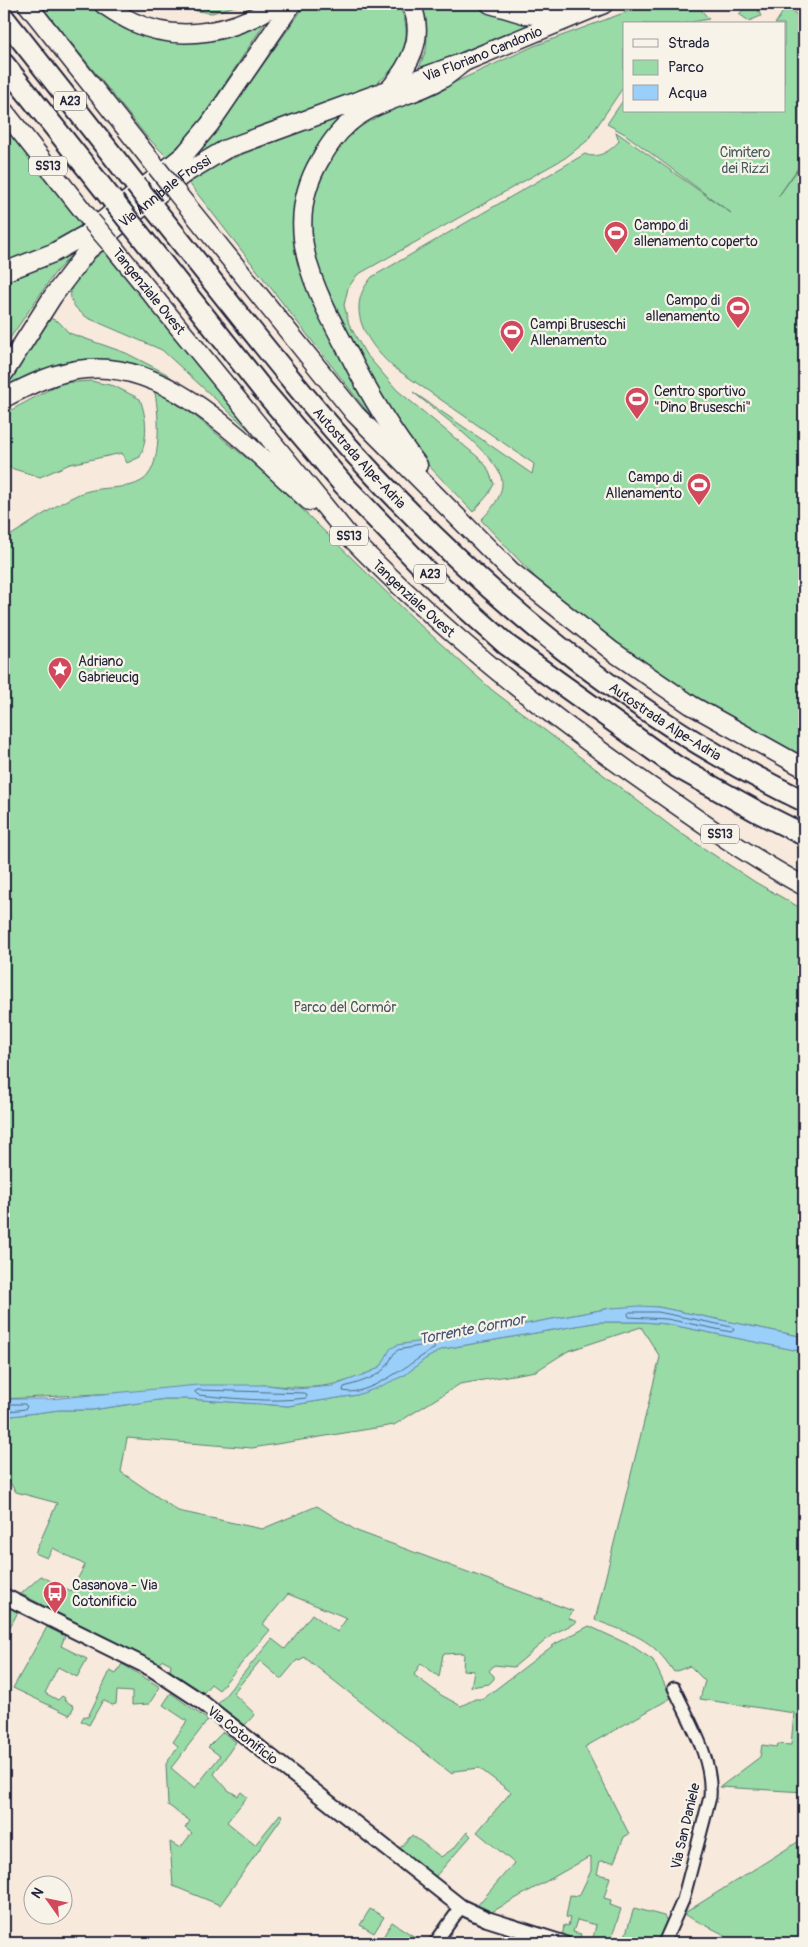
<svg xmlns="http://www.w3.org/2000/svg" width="808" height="1947" font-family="Pangolin,sans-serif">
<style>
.green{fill:#98dba6;stroke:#5d7e70}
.water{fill:#99cff8;stroke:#698aac}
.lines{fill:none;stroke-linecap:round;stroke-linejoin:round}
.shore{stroke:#526787;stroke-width:1}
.minor-casing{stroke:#22223b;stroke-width:15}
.tertiary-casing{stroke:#22223b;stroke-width:18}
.primary-casing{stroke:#22223b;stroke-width:21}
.trunk-casing{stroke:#22223b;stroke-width:21}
.motorway-casing{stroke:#22223b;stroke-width:24}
.minor{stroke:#f7f3e8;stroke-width:11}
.tertiary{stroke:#f7f3e8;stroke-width:14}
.primary{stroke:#f7f3e8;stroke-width:18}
.trunk{stroke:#f7f3e8;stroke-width:18}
.motorway{stroke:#f7f3e8;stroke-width:20}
.trunk-bridge-casing{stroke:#22223b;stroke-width:21;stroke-linecap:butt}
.motorway-bridge-casing{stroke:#22223b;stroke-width:24;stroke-linecap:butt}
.trunk-bridge{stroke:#f7f3e8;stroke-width:18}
.motorway-bridge{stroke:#f7f3e8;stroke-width:20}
.labels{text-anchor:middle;stroke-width:4.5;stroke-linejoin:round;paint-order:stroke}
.shield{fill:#f7f3e8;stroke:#62616f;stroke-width:1}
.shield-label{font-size:12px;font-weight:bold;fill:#22223b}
.street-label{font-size:14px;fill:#22223b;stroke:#f7f3e8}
.park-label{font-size:14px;fill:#455a5b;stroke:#f7f3e8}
.poi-label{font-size:14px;fill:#22223b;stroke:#f7f3e8;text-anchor:start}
.water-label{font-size:15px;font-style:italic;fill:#465674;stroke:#f7f3e8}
</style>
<rect width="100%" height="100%" fill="#f7e9dc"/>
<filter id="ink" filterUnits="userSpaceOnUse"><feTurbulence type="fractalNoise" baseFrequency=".02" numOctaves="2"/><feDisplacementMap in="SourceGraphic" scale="10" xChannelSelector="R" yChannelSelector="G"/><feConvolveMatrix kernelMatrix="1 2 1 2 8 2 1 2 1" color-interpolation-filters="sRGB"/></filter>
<g filter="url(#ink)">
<path class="green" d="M40 4H90L132 30 266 21 195 129 167 157 147 137Z
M202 4H242L212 13 196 11Z
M306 4H398C416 36 403 67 372 86L190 160 216 131Z
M420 4H478L508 16 539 24 419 68 426 50 427 38Z
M648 4H696L709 19 680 24H624V86L587 141 565 158 357 275 348 288 344 305 349 324 365 353 397 390 479 458 487 467 494 484 488 495 473 512 429 466 384 407 319 279 310 244 313 193 339 142 373 115 440 89 534 46Z
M749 4H755L761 16 749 21 739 14Z
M791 4H804V17L789 6Z
M786 7 804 20V159L778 197 804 161V758L707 704 632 656 552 595 481 520C491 510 503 496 502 481 500 457 433 409 413 392L532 474 534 464 392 366C366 342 344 308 372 277L585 154C597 160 612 150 619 141L616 132 731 213 625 134 607 124 624 99V111H784V24H775Z
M340 116 325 135 304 172 297 192 294 232 383 427 380 428 189 183 208 169 223 162Z
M4 121 86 224C60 242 33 253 4 264Z
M76 250 54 274 4 347V283L52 264Z
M105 250 260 440 162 350 88 318C51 295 81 269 105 250Z
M50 318 59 322 69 333 126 353 165 373 183 386C175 384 170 379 163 375 155 371 146 368 138 365 92 351 42 362 4 391V386Z
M91 381 114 386 140 399C147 419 148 437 140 457L127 463 122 453 70 464 40 477 4 466V414L61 383Z
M154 389 195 416 266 474 419 624 492 690 676 830 755 882 804 910V1337L658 1307 611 1308 478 1333 397 1345C388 1350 388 1359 381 1366 375 1371 367 1373 360 1376 329 1389 301 1389 268 1385L4 1399V539C30 525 52 506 79 494 96 487 115 489 132 485 138 483 145 480 148 475 162 459 159 408 154 389Z
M599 1322H643L667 1324 804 1352V1792L720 1787 760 1757 762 1745 777 1747 778 1744 791 1745 794 1713 700 1699 705 1681 690 1666 674 1672C650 1636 634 1635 595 1620L660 1357 641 1327 568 1351 536 1371 460 1384 394 1425 252 1448 127 1438 121 1472 178 1511 262 1529 317 1506 357 1531 573 1611 568 1618 577 1622 553 1634 514 1667 494 1665 489 1671 494 1676V1679L489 1684 471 1687 474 1671 463 1670 464 1653 443 1654 439 1677 421 1663 414 1675 441 1695 461 1706 475 1699H483L555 1644 589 1626 632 1646 653 1660 671 1698 585 1747 629 1834 624 1837 614 1862 600 1861 597 1874 610 1877 604 1898 611 1900 610 1905 621 1909 610 1943H592L596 1925 577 1920 573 1932 581 1934 579 1943 562 1938 564 1925 568 1926 570 1918 566 1917 570 1895 579 1896 591 1871V1856L490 1913 476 1907 514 1863 477 1832 511 1792 479 1768 454 1771 452 1774 304 1657 300 1661 297 1660 281 1679 260 1661 233 1693 255 1714 245 1725 218 1704 272 1639 285 1649 312 1614 337 1632 347 1618 288 1594 263 1624 270 1630 219 1690 211 1684 203 1693 170 1671 171 1664 163 1660 158 1664 21 1594 41 1576 71 1591 85 1565 53 1548 47 1558 35 1553 57 1503 16 1492 4 1474V1417L59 1410H92L165 1399H188L288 1406 306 1403 357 1395 405 1375 425 1359 443 1349Z
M4 1605 18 1612 4 1638Z
M47 1627 65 1636 61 1646 87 1659 77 1677 58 1667 45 1693 58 1700 62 1696 65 1698 64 1700 74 1706 70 1715 13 1688Z
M122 1664 160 1687 149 1704 132 1705V1692L117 1691 116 1704 112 1705 103 1700 89 1725 81 1721 84 1716 88 1717 110 1671 116 1674Z
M171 1693 208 1720 171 1768 195 1788 220 1756 208 1747 223 1732 236 1742 214 1774 228 1790 238 1796 241 1792 247 1797 227 1822 255 1845 280 1814 283 1816 220 1905 173 1886 170 1842 180 1848 192 1833 185 1828 190 1821 168 1805 166 1764 178 1746 173 1742 187 1721 163 1705Z
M467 1832 471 1836 435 1877 399 1849 412 1835 441 1857 454 1848Z
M804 1838V1943H721L725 1935 683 1914Z
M634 1908 664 1916 667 1921 658 1943H623Z
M370 1909 384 1917 374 1933 360 1925Z
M392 1922 424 1943 380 1942Z"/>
<path class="water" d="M640 1306 658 1307 804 1337V1352L667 1324 643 1322H599L443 1349 425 1359 405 1375 377 1388 357 1395 306 1403 288 1406 188 1399H165L92 1410H59L4 1417V1399H49L198 1385H268L295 1389 333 1386 373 1371 382 1365 390 1349 397 1345 478 1333 611 1308Z"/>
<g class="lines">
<path class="shore" d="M630 1312H658L732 1327 734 1330 731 1332 667 1319 629 1317 628 1314Z
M433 1344 435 1348C414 1360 368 1398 343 1391L344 1387C357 1383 374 1379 384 1369 390 1364 391 1354 398 1350Z
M198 1390 305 1393 307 1396 306 1398C270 1403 233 1398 198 1395L195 1392Z
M4 1404H25L27 1407 25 1409 4 1412"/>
<defs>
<path id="minor" d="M435 1943 461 1907
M664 1943 683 1900 710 1797C713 1758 690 1723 674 1688"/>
<path id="tertiary" d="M4 1596 152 1669 199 1700 461 1907 487 1919 563 1943"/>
<g id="primary">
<path d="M490 4 524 14 565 18"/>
<path d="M388 91C410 65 426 37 411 4"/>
<path d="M4 272 53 253 85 235 184 155 210 124 292 4"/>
<path id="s1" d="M4 373 53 296 88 250 184 174 226 149 464 62 604 4"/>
</g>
<g id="trunk">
<path d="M27 4 157 168"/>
<path d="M103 4C112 10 122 17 133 22 180 44 235 32 277 4"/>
<path d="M4 111 91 221"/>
<path d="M176 192 355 414 511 571 612 651 691 705 804 768"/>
<path id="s2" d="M110 243 348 535C436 626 534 704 637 777 691 815 746 855 804 886"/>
<path d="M4 398C29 385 57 371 86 369 173 361 249 448 309 501"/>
<path d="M418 465C390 430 368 392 348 352 315 290 280 228 320 160 328 147 336 134 348 124 373 101 410 97 440 80 449 75 456 68 464 62"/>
</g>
<g id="motorway">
<path d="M4 18 136 185"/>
<path d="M4 64 114 202"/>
<path id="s3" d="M153 207C226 297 296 391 375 476 498 607 641 723 804 801"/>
<path d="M133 226 263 390 343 484 440 585 507 645 677 767 758 812 804 835"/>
</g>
</defs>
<use href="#minor" class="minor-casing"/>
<use href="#tertiary" class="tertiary-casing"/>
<use href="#primary" class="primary-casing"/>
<use href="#trunk" class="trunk-casing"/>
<use href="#motorway" class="motorway-casing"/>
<use href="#minor" class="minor"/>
<use href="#tertiary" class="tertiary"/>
<use href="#primary" class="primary"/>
<use href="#trunk" class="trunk"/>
<use href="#motorway" class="motorway"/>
<defs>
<path id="trunk-bridge" d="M157 168 176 192
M91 221 110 243"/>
<path id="motorway-bridge" d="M136 185 153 207
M114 202 133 226"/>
</defs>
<use href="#trunk-bridge" class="trunk-bridge-casing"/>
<use href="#motorway-bridge" class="motorway-bridge-casing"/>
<use href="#trunk-bridge" class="trunk-bridge"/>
<use href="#motorway-bridge" class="motorway-bridge"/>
</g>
</g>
<defs>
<symbol id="stadium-pin" viewBox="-11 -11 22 30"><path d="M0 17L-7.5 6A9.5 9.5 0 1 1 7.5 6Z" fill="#d1495b" stroke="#f7f3e8"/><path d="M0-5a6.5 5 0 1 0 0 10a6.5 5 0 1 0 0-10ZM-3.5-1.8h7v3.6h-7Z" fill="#fff"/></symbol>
<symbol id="sight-pin" viewBox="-11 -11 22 30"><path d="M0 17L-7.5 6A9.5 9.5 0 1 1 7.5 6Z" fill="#d1495b" stroke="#f7f3e8"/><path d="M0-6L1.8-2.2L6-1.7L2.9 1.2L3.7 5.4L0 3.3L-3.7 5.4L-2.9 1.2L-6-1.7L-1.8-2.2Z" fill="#fff"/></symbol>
<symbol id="bus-pin" viewBox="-11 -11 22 30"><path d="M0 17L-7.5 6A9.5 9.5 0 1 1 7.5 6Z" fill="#d1495b" stroke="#f7f3e8"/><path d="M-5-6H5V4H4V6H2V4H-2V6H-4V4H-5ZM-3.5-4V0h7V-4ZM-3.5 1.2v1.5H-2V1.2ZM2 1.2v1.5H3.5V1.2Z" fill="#fff"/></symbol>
</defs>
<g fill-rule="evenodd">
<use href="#stadium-pin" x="602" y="219" width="28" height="38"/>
<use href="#stadium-pin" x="724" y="294" width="28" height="38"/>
<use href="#stadium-pin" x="498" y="318" width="28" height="38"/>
<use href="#stadium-pin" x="623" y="385" width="28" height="38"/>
<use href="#stadium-pin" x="685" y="471" width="28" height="38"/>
<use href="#sight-pin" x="46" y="655" width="28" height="38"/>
<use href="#bus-pin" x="41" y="1579" width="28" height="38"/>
</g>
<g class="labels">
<g class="shield">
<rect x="54" y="91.5" width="32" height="19" rx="4"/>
<rect x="29" y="156.5" width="38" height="19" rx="4"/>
<rect x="330" y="526.5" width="38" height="19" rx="4"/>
<rect x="414" y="564.5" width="32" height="19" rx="4"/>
<rect x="701" y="824.5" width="38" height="19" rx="4"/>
</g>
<g class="shield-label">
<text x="70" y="105">A23</text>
<text x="48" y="170">SS13</text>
<text x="349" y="540">SS13</text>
<text x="430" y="578">A23</text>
<text x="720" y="838">SS13</text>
</g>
<g class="street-label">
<text dy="5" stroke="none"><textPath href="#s1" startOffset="594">Via Floriano Candonio</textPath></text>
<text dy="5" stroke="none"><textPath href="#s1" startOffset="246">Via Annibale Frossi</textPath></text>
<text dy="5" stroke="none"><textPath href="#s2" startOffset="62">Tangenziale Ovest</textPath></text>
<text dy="5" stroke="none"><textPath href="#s3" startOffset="325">Autostrada Alpe-Adria</textPath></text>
<text dy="5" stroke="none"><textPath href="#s2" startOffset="468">Tangenziale Ovest</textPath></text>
<text dy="5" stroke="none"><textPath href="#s3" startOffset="730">Autostrada Alpe-Adria</textPath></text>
<text transform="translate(243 1735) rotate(38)" y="5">Via Cotonificio</text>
<text transform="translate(685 1826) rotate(-77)" y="5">Via San Daniele</text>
</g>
<g class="park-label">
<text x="745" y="157">Cimitero<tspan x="745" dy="16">dei Rizzi</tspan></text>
<text x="345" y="1012">Parco del Cormôr</text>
</g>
<g class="poi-label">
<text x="634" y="230">Campo di<tspan x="634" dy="16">allenamento coperto</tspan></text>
<text x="720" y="305" text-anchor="end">Campo di<tspan x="720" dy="16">allenamento</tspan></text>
<text x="530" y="329">Campi Bruseschi<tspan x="530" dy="16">Allenamento</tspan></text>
<text x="654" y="396">Centro sportivo<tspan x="654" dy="16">"Dino Bruseschi"</tspan></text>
<text x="682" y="482" text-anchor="end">Campo di<tspan x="682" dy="16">Allenamento</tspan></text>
<text x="78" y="666">Adriano<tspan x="78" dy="16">Gabrieucig</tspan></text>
<text x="72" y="1590">Casanova - Via<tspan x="72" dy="16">Cotonificio</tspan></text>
</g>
<g class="water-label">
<text transform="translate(472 1329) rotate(-11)" y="5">Torrente Cormor</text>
</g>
</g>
<rect width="808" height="1947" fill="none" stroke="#f7f3e8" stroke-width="20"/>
<rect x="10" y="10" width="788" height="1927" fill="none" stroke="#22223b" stroke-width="2" filter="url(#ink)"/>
<rect x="623" y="22" width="162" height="90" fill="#f7f3e8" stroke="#a29fa3"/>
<rect x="633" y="39" width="25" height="8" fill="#f7f3e8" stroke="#a29fa3"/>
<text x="668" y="48" font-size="15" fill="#22223b">Strada</text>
<rect x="633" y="60" width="25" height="15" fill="#98dba6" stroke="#a29fa3"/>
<text x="668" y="72" font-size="15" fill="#22223b">Parco</text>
<rect x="633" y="85" width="25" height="15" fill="#99cff8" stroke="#a29fa3"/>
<text x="668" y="98" font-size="15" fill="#22223b">Acqua</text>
<g transform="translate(48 1900) rotate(303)"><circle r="24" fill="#f7f3e8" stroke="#a29fa3"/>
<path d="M0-4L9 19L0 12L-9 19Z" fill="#d1495b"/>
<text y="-8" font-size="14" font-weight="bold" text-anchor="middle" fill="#22223b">N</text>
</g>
</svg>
